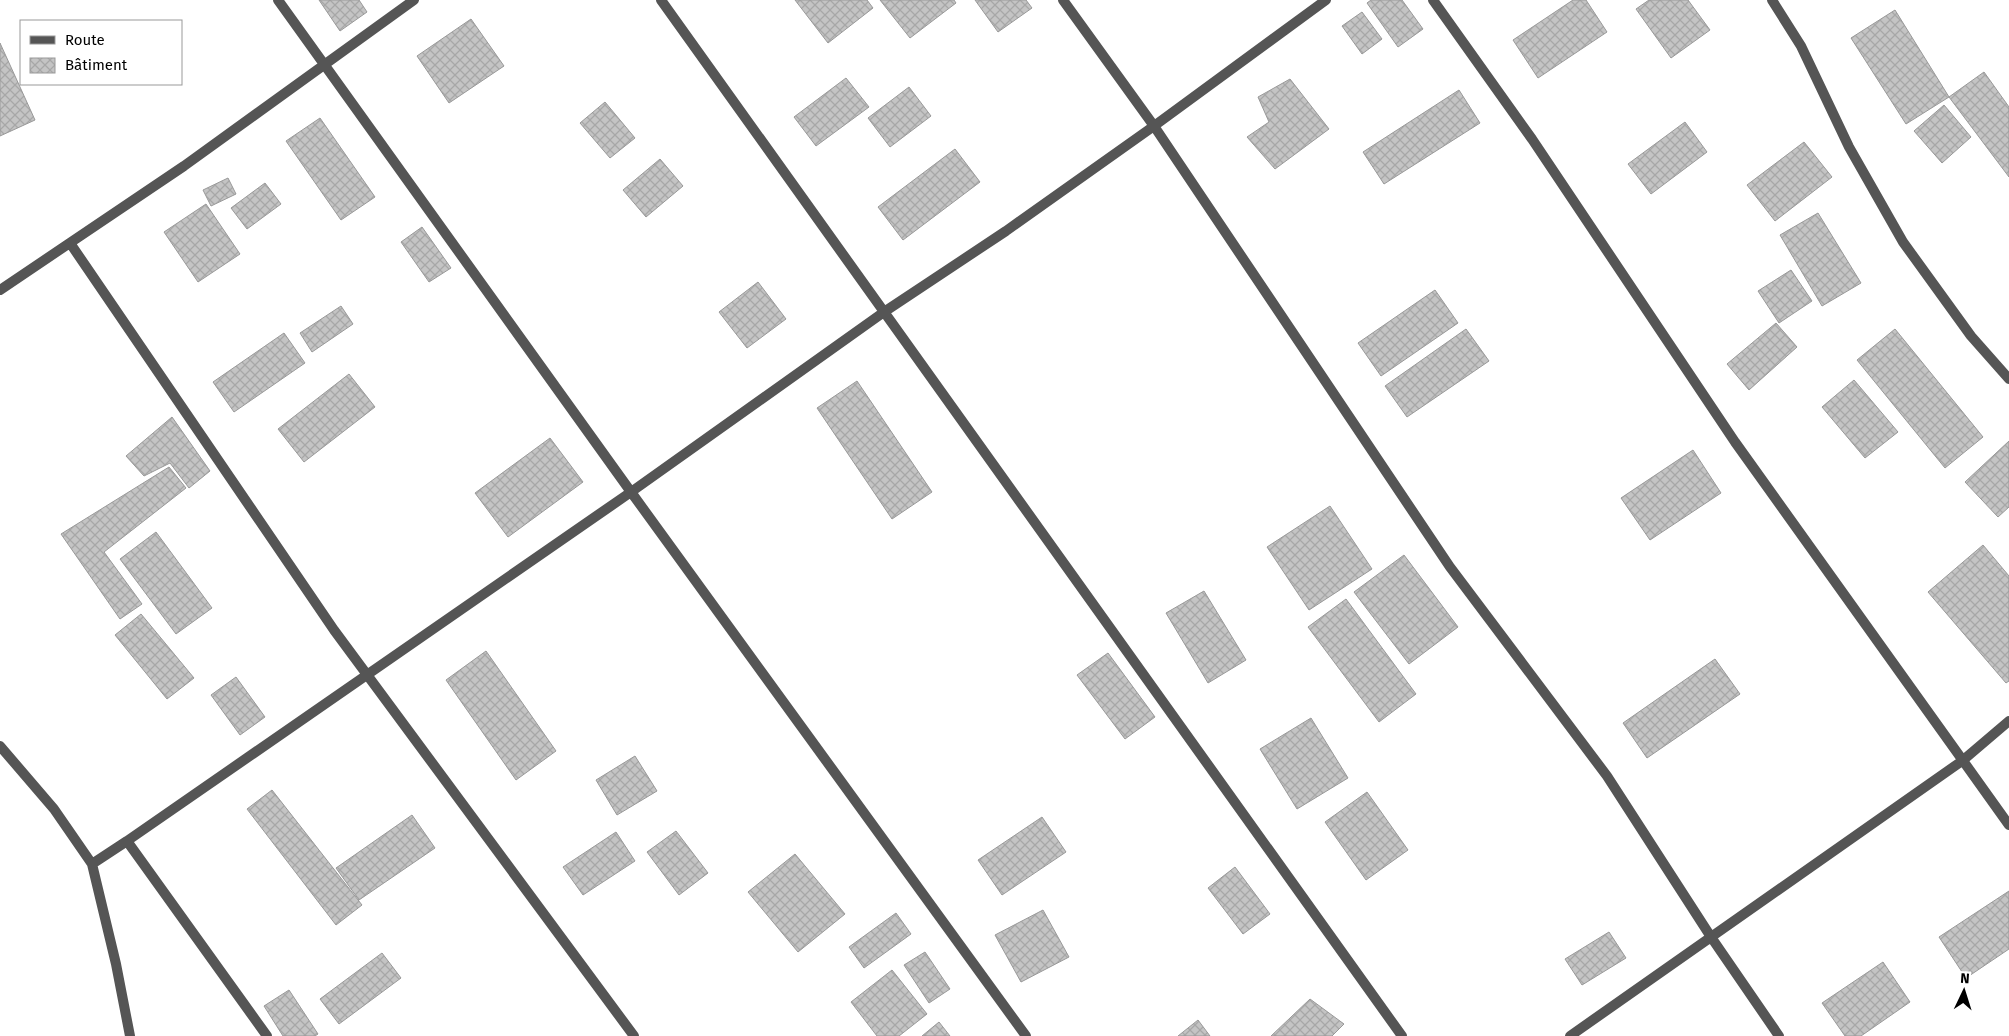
<svg xmlns="http://www.w3.org/2000/svg" width="2009" height="1036" font-family="'Fira Sans',sans-serif">
<style>
.building{fill:url(#building-cross-hatch);stroke:#999}
.lines{fill:none;stroke-linecap:round;stroke-linejoin:round}
.minor{stroke:#555;stroke-width:10}
</style>
<defs>
<pattern id="building-cross-hatch" width="8" height="8" patternUnits="userSpaceOnUse" patternTransform="scale(1.25)"><rect width="8" height="8" fill="#c4c4c4"/><path d="M0 0l8 8M0 8l8-8" fill="none" stroke="#a7a7a7"/></pattern>
</defs>
<rect width="100%" height="100%" fill="#fff"/>
<path class="building" d="M319 0H359L367 12 340 31Z
M795 0H867L873 8 828 43Z
M880 0H954L956 3 910 38Z
M975 0H1026L1032 8 998 32Z
M1371 0H1402L1423 29 1398 47 1367 3Z
M1573 0H1586L1607 32 1538 78 1513 40Z
M1649 0H1688L1710 30 1671 58 1636 9Z
M1895 10 1949 97 1906 124 1851 38Z
M1362 12 1382 39 1362 54 1342 26Z
M471 19 504 66 449 103 417 56Z
M0 43 35 120 0 136Z
M1984 72 2009 107V177L1949 97Z
M846 78 869 107 816 146 794 117Z
M1290 79 1329 129 1275 169 1247 137 1269 122 1258 97Z
M909 87 931 116 890 147 868 118Z
M1459 90 1480 123 1384 184 1363 152Z
M605 102 635 138 610 158 580 123Z
M1944 105 1971 137 1942 163 1914 131Z
M320 118 375 197 341 220 286 141Z
M1685 122 1707 152 1651 194 1628 164Z
M1804 142 1832 177 1775 221 1747 185Z
M955 149 980 182 903 240 878 207Z
M660 159 683 186 646 217 623 190Z
M228 178 236 194 211 206 203 190Z
M265 183 281 204 247 229 231 208Z
M206 204 240 254 198 282 164 232Z
M1818 213 1861 283 1822 306 1780 235Z
M422 227 451 268 429 282 401 242Z
M1791 270 1812 301 1779 323 1758 291Z
M758 282 786 319 747 348 719 312Z
M1435 290 1458 323 1381 376 1358 343Z
M341 306 353 324 312 352 300 333Z
M1776 323 1797 347 1749 390 1727 364Z
M1466 329 1489 361 1407 417 1385 386Z
M1895 329 1983 437 1945 468 1857 360Z
M284 333 305 363 234 412 213 382Z
M349 374 375 407 304 462 278 429Z
M1854 380 1898 432 1865 458 1822 407Z
M857 381 932 492 892 519 817 408Z
M172 417 210 471 189 488 170 463 144 476 126 456Z
M550 438 583 482 508 537 475 493Z
M2009 441V507L1998 517 1965 482Z
M1693 450 1721 493 1650 540 1621 498Z
M169 467 186 488 104 552 142 604 120 619 61 534Z
M1330 506 1372 569 1309 610 1267 547Z
M156 532 212 608 176 634 120 559Z
M1983 545 2009 576V681L2006 683 1928 592Z
M1404 555 1458 627 1409 664 1354 592Z
M1204 591 1246 660 1208 683 1166 613Z
M1346 599 1416 694 1379 722 1308 627Z
M141 614 194 678 167 699 115 635Z
M486 651 556 751 516 780 446 680Z
M1108 653 1155 717 1125 739 1077 675Z
M1715 659 1740 694 1647 758 1623 723Z
M236 677 265 717 240 735 211 695Z
M1311 718 1348 778 1297 809 1260 749Z
M635 756 657 791 617 815 596 780Z
M272 790 362 905 336 925 247 809Z
M1367 792 1408 850 1366 880 1325 822Z
M412 815 435 848 359 900 336 868Z
M1042 817 1066 852 1002 895 978 860Z
M676 831 708 873 679 895 647 852Z
M616 832 635 861 583 895 563 867Z
M795 854 845 914 798 952 748 892Z
M1235 867 1270 914 1243 934 1208 888Z
M2009 891V949L1966 978 1939 937Z
M1043 910 1069 957 1021 982 995 935Z
M896 913 911 934 864 968 849 947Z
M1609 932 1626 958 1582 985 1565 959Z
M925 952 950 989 929 1003 904 965Z
M382 953 401 978 339 1024 320 999Z
M1883 962 1910 1002 1861 1036H1845L1822 1003Z
M892 970 927 1014 899 1036H877L851 1002Z
M289 990 318 1034 315 1036H283L264 1006Z
M1310 999 1344 1024 1332 1036H1271Z
M1198 1020 1210 1036H1178Z
M939 1022 950 1036H922Z"/>
<g class="lines">
<path class="minor" d="M278 0 631 492 1026 1036
M661 0 1402 1036
M1063 0 1154 126 1450 567 1607 776 1711 937 1779 1036
M1433 0 1532 139 1735 442 2009 825
M1772 0 1801 46 1849 147 1903 242 1971 336 2009 379
M70 243 334 630 634 1036
M0 290 184 166 414 0
M0 746 54 809 92 864 116 964 130 1036
M127 841 267 1036
M92 864 127 841 631 492 884 312 1006 231 1154 126 1326 0
M1570 1036 1962 761 2009 721"/>
</g>
<rect x="20" y="20" width="162" height="65" fill="#ffffff" stroke="#999999"/>
<rect x="30" y="36" width="25" height="8" fill="#555555" stroke="#999999"/>
<text x="65" y="45" font-size="15" fill="#000000">Route</text>
<rect x="30" y="58" width="25" height="15" fill="url(#building-cross-hatch)" stroke="#999999"/>
<text x="65" y="70" font-size="15" fill="#000000">Bâtiment</text>
<g transform="translate(1964 991) rotate(4)" stroke="#ffffff" stroke-width="4" paint-order="stroke">
<path d="M0-4L9 19L0 12L-9 19Z" fill="#000000"/>
<text y="-8" font-size="14" font-weight="bold" text-anchor="middle" fill="#000000">N</text>
</g>
</svg>
